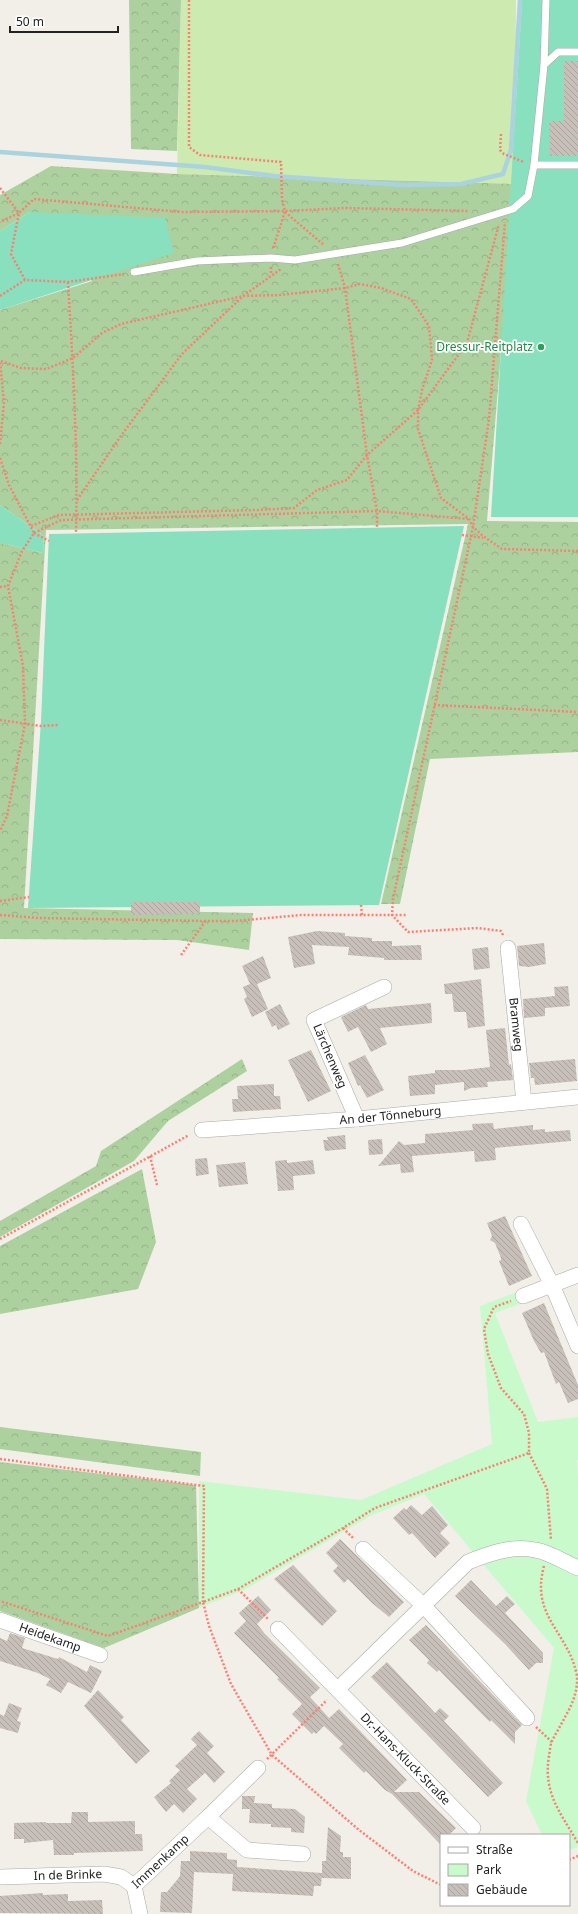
<svg xmlns="http://www.w3.org/2000/svg" width="578" height="1914" font-family="'Noto Sans',sans-serif">
<style>
.grass{fill:#cdebb0}
.forest{fill:url(#forest-crowns)}
.park{fill:#c8facc}
.pitch{fill:#88e0be}
.lines{fill:none;stroke-linecap:round;stroke-linejoin:round}
.stream{stroke:#aad3df;stroke-width:4.5}
.building{fill:url(#building-back-hatch)}
.service-casing{stroke:#a9a9a9;stroke-width:8}
.minor-casing{stroke:#a9a9a9;stroke-width:16}
.path{stroke:#fa8072;stroke-width:2.5;stroke-dasharray:2 2;stroke-linecap:butt}
.service{stroke:#fff;stroke-width:7}
.minor{stroke:#fff;stroke-width:15}
.leisure-dot{fill:#2e9e5b;stroke:#fff;stroke-width:1.5}
.labels{text-anchor:middle;stroke-width:3.5;stroke-linejoin:round;paint-order:stroke}
.leisure-label{font-size:12px;fill:#27864d;stroke:#fff;text-anchor:end}
.street-label{font-size:12px;fill:#222;stroke:#fff}
</style>
<defs>
<pattern id="forest-crowns" width="20" height="18" patternUnits="userSpaceOnUse"><rect width="20" height="18" fill="#add19e"/><path d="M2 6a3 3 0 1 1 6 0M12 15a3 3 0 1 1 6 0" fill="none" stroke="#95b388"/></pattern>
<pattern id="building-back-hatch" width="6" height="6" patternUnits="userSpaceOnUse"><rect width="6" height="6" fill="#c7bfb8"/><path d="M-1 5l2 2M0 0l6 6M5-1l2 2" fill="none" stroke="#aba49e"/></pattern>
</defs>
<rect width="100%" height="100%" fill="#f2efe9"/>
<path class="grass" d="M181 0H516L515 184 177 174Z"/>
<path class="forest" d="M129 0H181L177 151 131 149Z
M51 166 177 174 515 184 487 521 578 522V752L430 759 400 904H381L468 524 46 530 24 908 253 913 249 950 177 940 0 939V544H6L43 553 44 536 0 505V310L92 281 30 212 0 231V195Z
M242 1059 247 1071 168 1121 134 1161 0 1237V1221L96 1166 101 1151Z
M142 1169 156 1242 138 1289 0 1314V1246Z
M0 1427 201 1452 200 1476 0 1449Z
M0 1462 196 1485 199 1608 104 1648 0 1611Z"/>
<path class="park" d="M538 1284 543 1295 495 1313 538 1422 578 1417V1460H577L578 1476V1847L569 1850V1835H542L526 1801 554 1648 424 1494 372 1515 244 1590 199 1608V1481L361 1500 492 1444 480 1306Z"/>
<path class="pitch" d="M522 0H578V517H491Z
M30 212 165 218 174 253 0 310V231Z
M0 505 44 536 43 553 6 544H0Z
M464 526 379 905 28 908 41 721 49 534Z"/>
<g class="lines">
<path class="stream" d="M0 152 205 167 274 176 402 185 461 184 503 174 511 150 520 0"/>
</g>
<path class="building" d="M564 61H578V156H550L549 121H564Z
M131 902H200V914L131 915Z
M317 931 345 933V936L372 938V941H392V946L421 945 422 960H384V958L348 955 349 947 312 945 315 964 294 968 288 937Z
M544 943 546 964 529 967 519 966 517 946Z
M488 947 490 968 474 970 472 949Z
M263 956 271 978 257 984 268 1009 252 1017 244 999 247 997 243 987 250 984 242 966Z
M481 979 485 1026 468 1028 466 1012H454L452 994H445L444 984Z
M568 986 570 1006 545 1008V1016L524 1018 523 999 555 996 554 987Z
M431 1003 432 1023 380 1028 387 1044 371 1052 358 1027 348 1032 341 1017 366 1005 368 1009Z
M280 1004 290 1024 278 1030 276 1025 272 1027 265 1012Z
M505 1028 509 1065 511 1064 513 1080 487 1082 488 1087 471 1088 464 1091V1082L435 1085V1094L410 1096 408 1076 435 1073V1070H463L490 1067 486 1030Z
M311 1050 331 1091 308 1102 288 1060Z
M365 1055 384 1090 367 1098 360 1085 358 1086 348 1063Z
M575 1059 577 1081 535 1085 534 1078H531L529 1063Z
M274 1084V1096H280L281 1109 233 1112 232 1099H238L237 1086Z
M493 1123 494 1129 533 1125V1130L545 1129V1132L570 1130 571 1141 495 1148 496 1160 475 1162 474 1151 412 1156 414 1172 401 1173 400 1164 378 1166 399 1141 404 1145 425 1143V1134L473 1130 472 1124Z
M345 1135 346 1149 325 1151 323 1140H328L327 1137Z
M382 1139 383 1154 369 1155 368 1140Z
M207 1158 209 1174 196 1176 195 1159Z
M287 1160V1163L313 1160 315 1174 293 1176 294 1190 278 1191 275 1161Z
M245 1162 248 1184 219 1187 216 1165Z
M505 1216 532 1276 509 1286 499 1261 501 1260V1258L495 1243 490 1240 492 1236 487 1223Z
M544 1303 578 1385V1399L568 1403 559 1382 556 1384 544 1352 541 1353 534 1341 522 1313Z
M411 1505 422 1515 432 1506 448 1525 440 1533 450 1543 435 1558 412 1533 409 1535 393 1518 404 1508 406 1510Z
M340 1539 404 1602 389 1617 372 1603 348 1579 344 1583 333 1571 338 1566 326 1553Z
M293 1565 337 1611 322 1626 274 1579Z
M471 1580 496 1606 507 1596 515 1604 505 1613 543 1653V1663H536L529 1670 505 1644 455 1596Z
M258 1596 271 1610 257 1624 265 1634 320 1688 310 1697 329 1718 339 1709 407 1780 394 1792H419L456 1828 449 1835H441V1845L392 1794 385 1790 366 1771 364 1773 339 1748 343 1744 324 1726 316 1734 314 1732 312 1734 292 1714 302 1704 277 1679 279 1678 234 1633 246 1621 239 1613Z
M426 1625 522 1725 515 1732V1744L491 1720 490 1722 478 1710 439 1670 437 1672 427 1663 429 1660 409 1640Z
M10 1633 25 1638 22 1648 58 1659 59 1657 87 1672 90 1665 102 1671 91 1693 68 1682 61 1693 46 1685 50 1679 38 1673 0 1661V1638L7 1641Z
M387 1662 435 1713 440 1708 449 1716 444 1721 503 1783 488 1797 371 1677Z
M98 1690 124 1717 121 1720 150 1751 136 1764 84 1706Z
M9 1703 22 1708 17 1721 21 1722 18 1733 0 1728V1714L4 1716Z
M199 1731 214 1746 207 1753 225 1772 214 1783 205 1773 187 1789 197 1799 183 1813 174 1804 166 1812 154 1797 171 1783 169 1781 180 1770 175 1766 197 1745 191 1739Z
M242 1796H255L254 1803 272 1804V1808L295 1809 305 1817 304 1833 291 1832V1828L271 1827V1824L249 1823 250 1809H242Z
M72 1812H88V1822L135 1821V1834H142L143 1851 74 1853V1855H54L53 1840 24 1843V1839H14V1823L46 1822V1823H71Z
M328 1827 341 1836 340 1852H343V1857H351V1879L322 1878V1874L321 1886H314L313 1896 232 1891 233 1874 194 1872 192 1913 160 1912 161 1892H167L177 1880 180 1876 181 1861H190V1851L227 1853V1859L237 1860V1867L322 1873V1861H326Z
M43 1893V1895L68 1894V1901L102 1900 103 1914 0 1913V1896Z"/>
<g class="lines">
<defs>
<path id="service" d="M546 0 544 65 534 165H578
M544 65 558 52H578
M134 272 197 261 271 258 295 260 402 243 513 209 528 196 534 165"/>
<g id="minor">
<path id="s1" d="M508 948 524 1102"/>
<path d="M357 1119 314 1020 384 987"/>
<path id="s2" d="M202 1130 357 1119 578 1097"/>
<path d="M521 1224 552 1285 578 1346"/>
<path d="M523 1296 578 1275"/>
<path d="M363 1549 423 1605 527 1718"/>
<path id="s3" d="M0 1620 100 1655"/>
<path id="s4" d="M278 1629 473 1828"/>
<path d="M338 1689 468 1562C488 1554 512 1545 535 1550 549 1552 564 1562 578 1568"/>
<path d="M208 1817 247 1850 303 1854"/>
<path id="s5" d="M0 1877 104 1874 121 1877 134 1886"/>
<path id="s6" d="M134 1886 208 1817 258 1768"/>
<path d="M134 1886 140 1914"/>
</g>
</defs>
<use href="#service" class="service-casing"/>
<use href="#minor" class="minor-casing"/>
<path class="path" d="M189 0V147L200 155 281 162 282 200 285 211 273 249
M501 134 500 150 504 154 524 162
M0 188 19 213 0 222
M285 212 324 245
M338 264 345 288 367 455 377 511V528
M271 267V275
M25 280 11 254 19 213 34 199 182 212 285 211 346 208 469 211
M68 282C73 366 78 450 76 533
M0 296 25 280 68 282 124 274
M1 361 21 368 46 369 73 358 102 333 121 324 243 296 280 295 345 288 360 284 381 288 411 299 429 326 432 360 422 390 418 410V429L441 498 469 519 473 527 483 536 502 549 578 551
M0 444 4 403 0 361
M0 458 9 485 34 533 22 551 8 586 23 666 25 724 7 816 0 831
M77 500 123 433 182 354 243 296 281 269
M31 526 59 515 257 510 294 508 317 490 347 480 367 455 418 410 467 343 499 224
M34 533 61 520 377 511 468 519
M34 533 49 541
M462 535 483 538
M0 587 8 586
M434 705 578 712
M0 720 41 726 58 725
M0 901 29 897
M361 905 362 915
M0 915 39 918 205 921H235L301 915H407
M503 935 501 931 478 928 408 932 392 915 393 899 473 527 489 419 505 222
M181 955 205 922
M150 1156 157 1185
M0 1239 189 1135
M529 1453 547 1489 551 1540
M0 1459 204 1486 203 1602 108 1636 0 1601
M343 1528 354 1539
M544 1566C530 1617 569 1632 577 1676 578 1691 572 1705 565 1717 561 1725 556 1733 552 1741 550 1745 550 1751 549 1756 543 1793 560 1812 578 1843
M238 1589 268 1619
M536 1727 552 1742
M267 1759 327 1700
M569 1860 578 1856
M441 1885 413 1871 359 1830 272 1755 231 1684 209 1626 203 1602 238 1589 343 1528 375 1508 529 1453V1433L524 1414 501 1388 488 1354 484 1329 494 1307 511 1301"/>
<use href="#service" class="service"/>
<use href="#minor" class="minor"/>
</g>
<circle class="leisure-dot" cx="541" cy="347" r="4"/>
<g class="labels">
<g class="leisure-label">
<text x="533" y="351">Dressur-Reitplatz</text>
</g>
<g class="street-label">
<text dy="4" stroke="none"><textPath href="#s1" startOffset="77">Bramweg</textPath></text>
<text transform="translate(330 1056) rotate(67)" y="4">Lärchenweg</text>
<text dy="4" stroke="none"><textPath href="#s2" startOffset="189">An der Tönneburg</textPath></text>
<text dy="4" stroke="none"><textPath href="#s3" startOffset="53">Heidekamp</textPath></text>
<text dy="4" stroke="none"><textPath href="#s4" startOffset="182">Dr.-Hans-Kluck-Straße</textPath></text>
<text dy="4" stroke="none"><textPath href="#s6" startOffset="36">Immenkamp</textPath></text>
<text dy="4" stroke="none"><textPath href="#s5" startOffset="68">In de Brinke</textPath></text>
</g>
</g>
<rect x="440" y="1834" width="130" height="72" fill="#ffffff" stroke="#a7a7a7"/>
<rect x="448" y="1847" width="20" height="6" fill="#ffffff" stroke="#a7a7a7"/>
<text x="476" y="1854" font-size="12" fill="#222222">Straße</text>
<rect x="448" y="1864" width="20" height="12" fill="#c8facc" stroke="#a7a7a7"/>
<text x="476" y="1874" font-size="12" fill="#222222">Park</text>
<rect x="448" y="1884" width="20" height="12" fill="url(#building-back-hatch)" stroke="#a7a7a7"/>
<text x="476" y="1894" font-size="12" fill="#222222">Gebäude</text>
<path d="M10 26v6h108v-6" fill="none" stroke="#222222" stroke-width="2"/>
<text x="16" y="26" font-size="12" fill="#222222" stroke="#ffffff" stroke-width="3" paint-order="stroke">50 m</text>
</svg>
